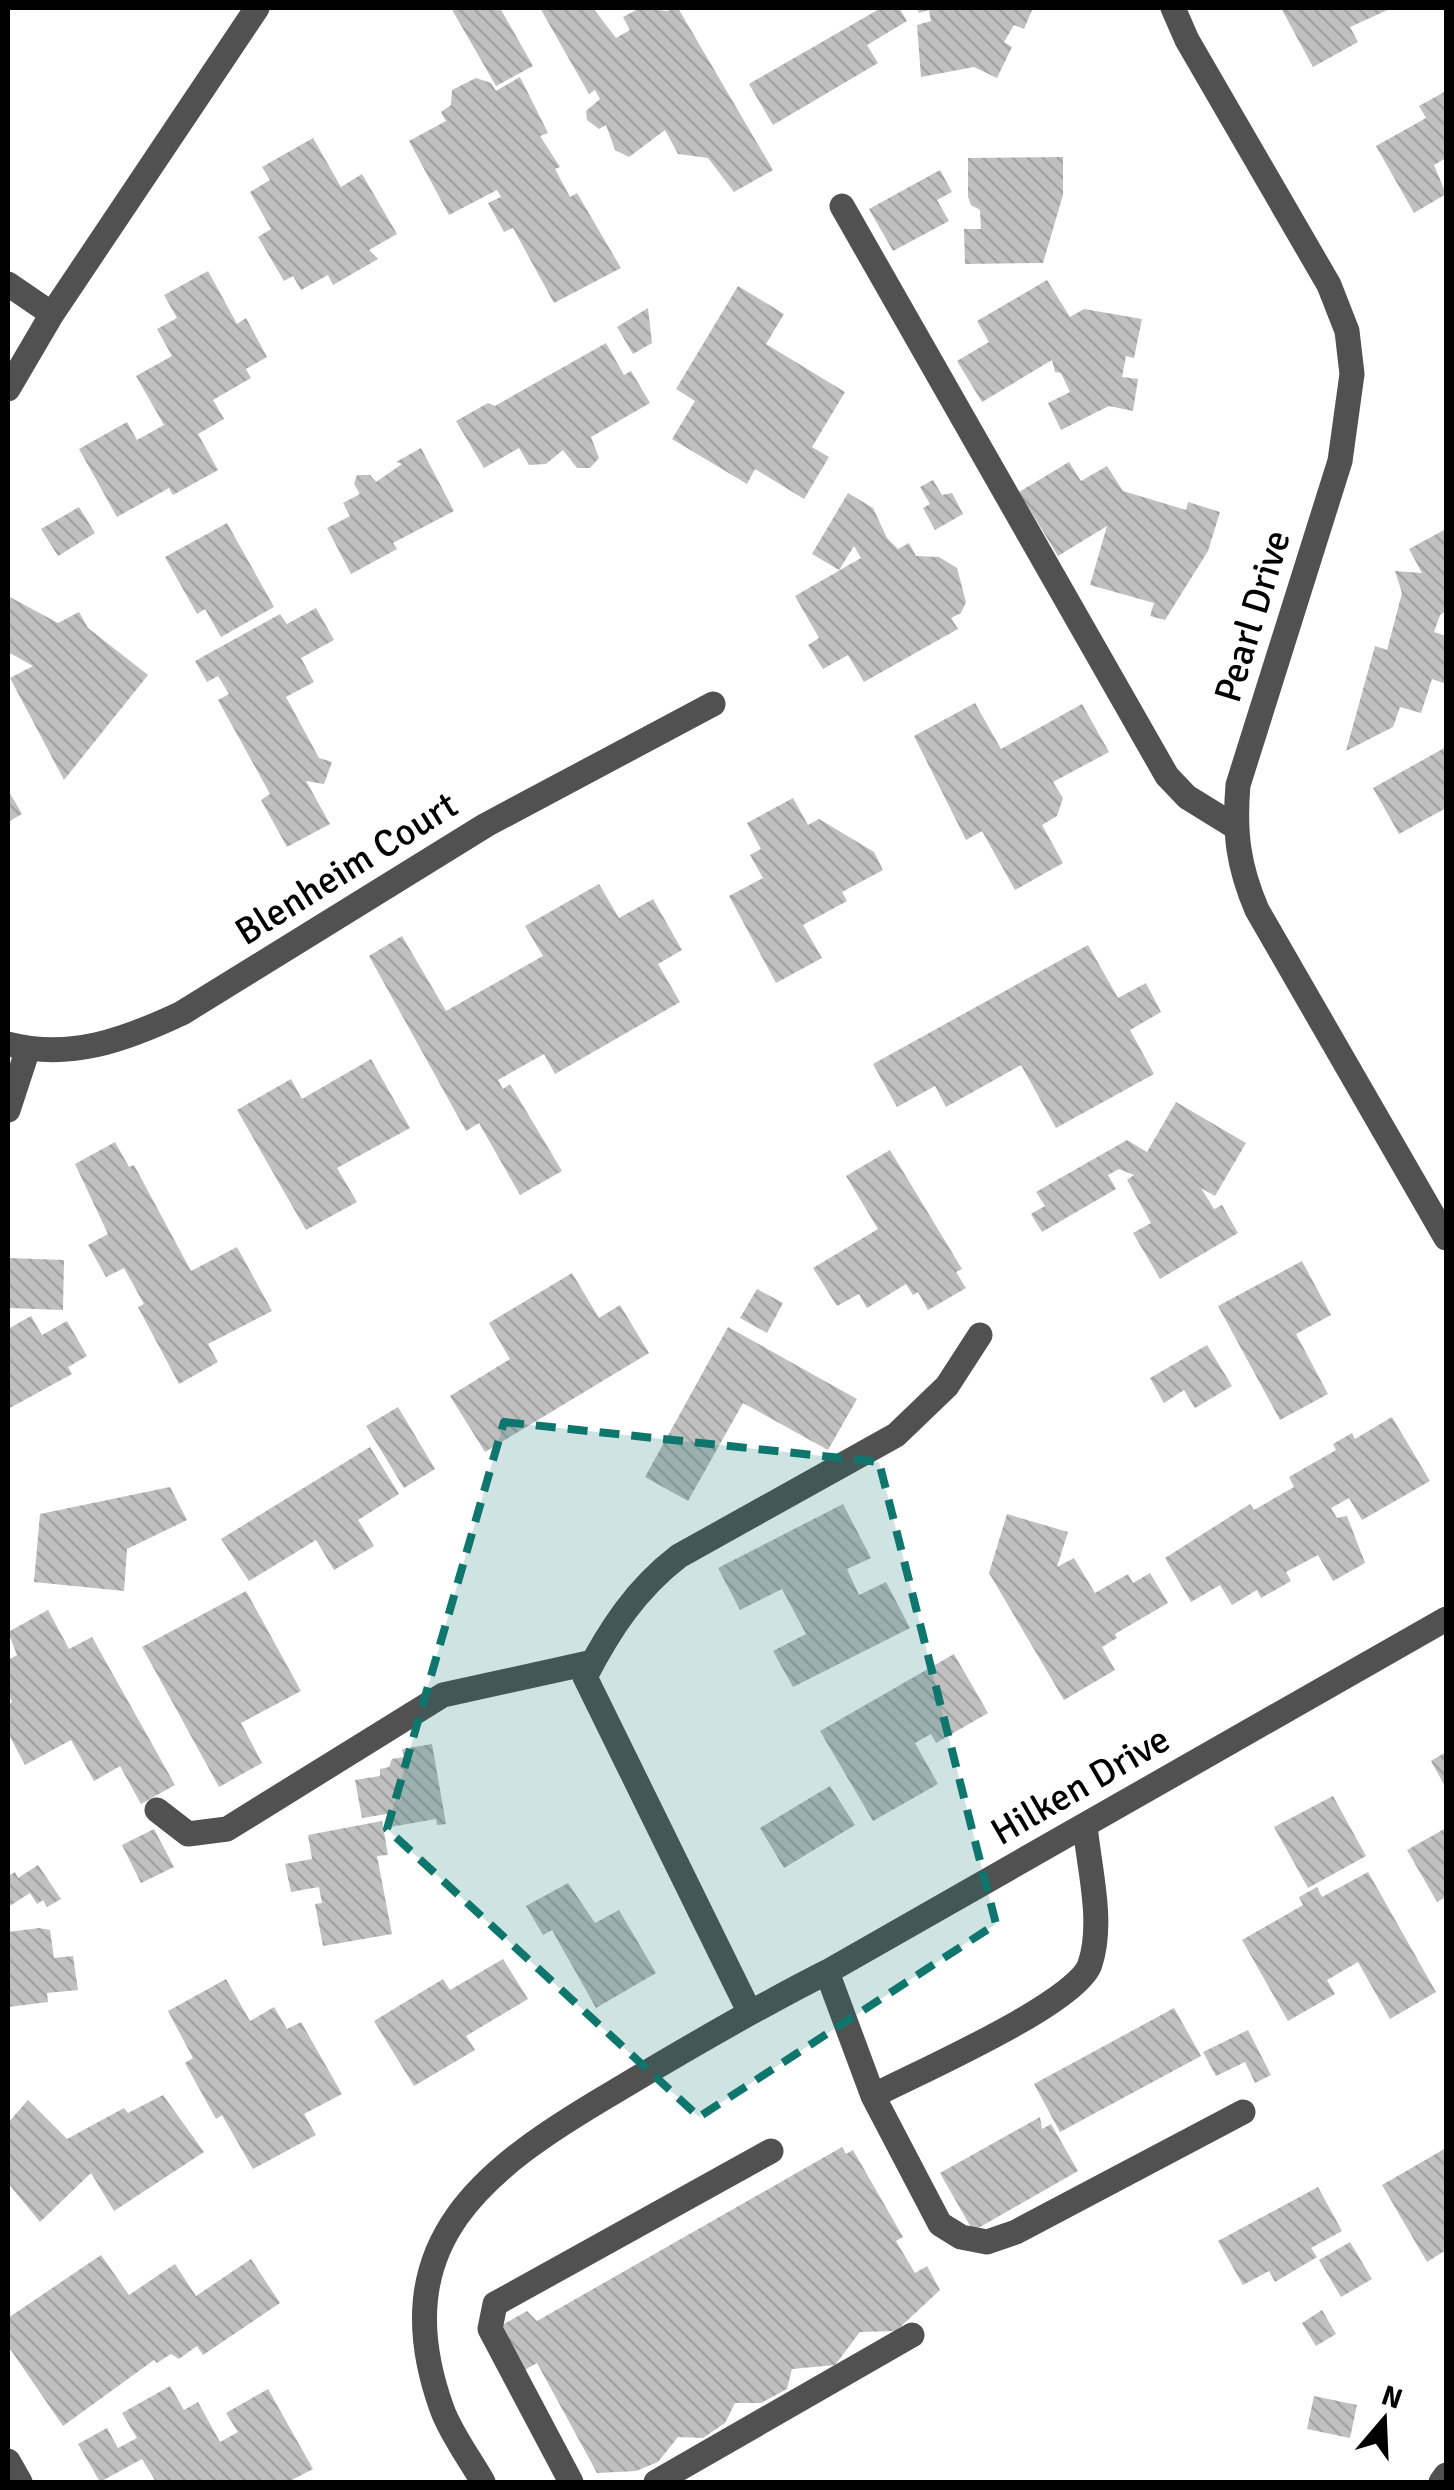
<svg xmlns="http://www.w3.org/2000/svg" width="1454" height="2490" font-family="Signika,sans-serif">
<style>
.building{fill:url(#building-back-hatch)}
.lines{fill:none;stroke-linecap:round;stroke-linejoin:round}
.minor{stroke:#515151;stroke-width:25}
.marked{fill:#0f766e;fill-opacity:0.2;stroke:#0f766e;stroke-width:8;stroke-dasharray:20 12;stroke-linejoin:round}
.labels{text-anchor:middle;stroke-width:9;stroke-linejoin:round;paint-order:stroke}
.street-label{font-size:38px;fill:#000;stroke:#fff}
</style>
<defs>
<pattern id="building-back-hatch" width="6" height="6" patternUnits="userSpaceOnUse" patternTransform="scale(2.5)"><rect width="6" height="6" fill="#c0c0c0"/><path d="M-1 5l2 2M0 0l6 6M5-1l2 2" fill="none" stroke="#a3a3a3"/></pattern>
</defs>
<rect width="100%" height="100%" fill="#fff"/>
<path class="building" d="M451 8H500L533 66 496 86Z
M540 8H593L616 38 630 30 623 17 640 8 667 11 678 8 773 170 734 192 708 158 678 154 665 130 629 157 615 150 606 125 599 129 587 120 586 111 600 99 595 90 589 94Z
M881 8H899L907 21 867 45 878 63 773 125 749 84Z
M917 8H1033L1024 29 1014 25 1004 42 1012 47 997 78 974 67 921 77 917 25 931 21 929 10 919 13Z
M1281 8H1392L1350 27 1358 42 1313 67Z
M520 77 548 133 540 136 560 167 555 169 570 197 577 193 621 268 554 303 513 228 504 232 488 203 501 197 497 190 449 215 409 141 446 121 441 112 451 105 452 90 476 78 491 83 496 91Z
M1446 91V158L1434 165 1446 194 1414 213 1376 146 1426 118 1419 106Z
M313 138 341 187 362 174 397 234 369 250 378 259 333 285 328 275 301 290 293 276 284 281 258 237 271 229 250 192 270 180 262 167Z
M1063 157V195L1043 263 965 264 964 229H981L980 210 971 205 968 197V158Z
M940 170 952 192 937 200 949 221 893 251 869 209Z
M208 271 237 324 246 318 267 357 246 369 251 378 213 400 224 419 198 434 218 470 173 495 169 488 117 517 79 449 127 422 137 440 164 425 136 376 172 356 157 329 177 318 164 295Z
M1047 280 1070 317 1084 309 1142 319 1134 358 1126 356 1122 377 1138 379 1133 411 1109 406 1061 430 1048 403 1070 392 1061 373 1055 372 1052 360 982 402 957 361 989 342 977 321Z
M738 286 784 314 766 344 845 392 812 447 829 457 804 499 755 469 747 484 672 439 695 401 676 389Z
M648 308 652 343 633 354 617 327Z
M606 343 624 375 631 371 650 403 591 437 599 458 590 468H577L563 450 546 464 529 465 519 448 484 468 456 421 488 403 495 406Z
M421 448 454 511 393 543 397 549 351 574 327 528 350 516 343 503 360 494 354 484 357 475H370L376 482 402 464 396 462Z
M1069 462 1081 481 1107 466 1123 491 1186 510 1188 502 1220 512 1208 551 1165 620 1150 616 1154 603 1090 585 1107 526 1058 556 1019 492Z
M933 480 942 495 952 493 963 514 935 530 923 508 930 504 920 487Z
M848 493 873 508 887 538 898 549 909 543 916 556 939 557 957 568 966 602 961 613 951 618 958 629 864 682 848 655 823 669 808 645 819 638 795 596 861 558 854 546 839 570 812 554Z
M79 507 95 533 58 556 41 529Z
M227 523 274 607 221 637 205 609 197 614 165 557Z
M1446 529V611L1440 615 1434 632 1446 636V684L1432 679 1421 713 1400 707 1393 727 1346 751 1375 646 1387 650 1402 593 1395 571 1422 573 1409 549Z
M8 596 58 623 79 612 88 628 148 675 64 780 10 678 33 666 8 652Z
M316 608 334 640 301 658 314 682 286 697 319 758 332 762 324 784 306 781 330 824 287 847 261 800 270 794 218 700 229 694 218 676 207 682 195 661 280 614 287 624Z
M975 703 1001 749 1082 704 1109 752 1053 782 1063 798 1057 816 1042 825 1063 863 1015 890 982 831 966 840 914 736Z
M1446 747V808L1399 834 1373 788Z
M8 790 22 814 8 822Z
M793 798 808 825 819 819 874 852 883 870 842 892 847 901 803 925 822 958 776 983 729 896 763 878 750 855 761 849 747 823Z
M599 884 619 918 653 899 682 950 658 964 680 1002 555 1074 544 1054 498 1080 503 1089 510 1084 562 1171 520 1195 479 1123 466 1131 369 956 402 936 446 1011 543 956 525 926Z
M1088 945 1118 998 1146 983 1161 1012 1130 1030 1154 1074 1056 1128 1021 1065 946 1107 935 1086 897 1107 873 1064Z
M371 1059 410 1128 337 1168 357 1202 306 1230 237 1110 291 1079 302 1099Z
M1176 1102 1246 1143 1215 1196 1201 1188 1214 1209 1222 1205 1238 1233 1160 1279 1133 1233 1151 1223 1127 1180 1134 1175 1119 1169 1108 1175 1116 1189 1042 1232 1031 1214 1045 1206 1036 1192 1127 1140 1147 1152Z
M115 1142 129 1167 134 1165 191 1271 237 1247 272 1311 208 1344 218 1362 179 1384 138 1307 144 1304 124 1268 106 1277 88 1245 108 1234 75 1164Z
M890 1150 962 1269 956 1272 966 1288 928 1310 918 1292 913 1295 906 1284 867 1308 859 1294 837 1306 813 1268 878 1229 846 1176Z
M8 1258 64 1260 63 1310 8 1308Z
M1302 1261 1331 1315 1296 1334 1328 1394 1280 1420 1218 1306Z
M572 1273 599 1318 620 1305 649 1353 485 1452 450 1396 510 1359 489 1323Z
M757 1289 783 1303 767 1333 740 1318Z
M31 1316 42 1335 67 1321 87 1356 68 1367 72 1374 8 1409V1329Z
M728 1327 857 1399 828 1450 743 1403 688 1501 645 1477Z
M1207 1345 1232 1386 1195 1408 1184 1390 1164 1403 1150 1378Z
M398 1407 435 1469 404 1488 366 1426Z
M1392 1417 1430 1481 1362 1520 1349 1498 1331 1508 1337 1518 1347 1516 1365 1563 1333 1581 1318 1555 1286 1572 1291 1581 1261 1598 1257 1590 1232 1605 1220 1585 1191 1602 1165 1558 1250 1504 1254 1510 1294 1487 1289 1477 1336 1450 1333 1444 1352 1433 1355 1439Z
M370 1447 399 1494 358 1520 374 1546 334 1570 316 1540 249 1581 221 1539Z
M170 1487 187 1520 127 1549 124 1591 34 1582 40 1514Z
M843 1504 871 1558 847 1569 859 1595 886 1582 910 1628 793 1687 773 1651 806 1634 782 1589 740 1610 718 1568Z
M1007 1514 1068 1532 1057 1567 1074 1558 1095 1593 1128 1574 1133 1583 1150 1573 1168 1603 1115 1634 1117 1638 1102 1647 1115 1670 1064 1700 989 1573Z
M246 1591 301 1691 241 1723 262 1763 219 1787 142 1647Z
M48 1610 69 1649 92 1637 175 1785 141 1804 120 1766 94 1781 71 1740 25 1765 8 1733V1705L12 1702 8 1694V1660L17 1655 8 1632Z
M954 1654 988 1713 936 1743 931 1734 915 1743 938 1784 873 1821 820 1731Z
M432 1744 446 1824 437 1825 436 1819 390 1827 387 1814 362 1818 355 1780 380 1776V1769L389 1767 392 1759 404 1757 402 1749Z
M1446 1752V1788L1431 1761Z
M830 1786 855 1825 784 1868 760 1828Z
M1333 1796 1366 1856 1308 1888 1274 1827Z
M382 1821 388 1855 377 1856 392 1934 323 1946 315 1904 322 1903 319 1887 291 1892 285 1864 312 1859 308 1835Z
M1446 1828V1897L1437 1902 1407 1850Z
M154 1829 174 1867 141 1883 122 1845Z
M38 1865 61 1899 47 1907 43 1900 37 1904 30 1893 8 1907V1876L15 1872 18 1878Z
M1368 1872 1436 1992 1390 2019 1358 1962 1327 1980 1335 1994 1288 2021 1242 1940 1303 1905 1299 1897 1317 1887 1322 1897Z
M568 1883 595 1923 619 1910 656 1973 596 2008 552 1930 543 1935 526 1906Z
M39 1928 50 1930 54 1958 73 1956 78 1990 47 1993 48 2002 8 2007V1932Z
M503 1959 528 1999 466 2036 475 2050 414 2086 374 2021 443 1979 450 1990Z
M226 1979 250 2021 274 2007 287 2029 301 2022 342 2094 304 2114 316 2135 253 2169 222 2115 216 2119 185 2063 193 2058 168 2011Z
M1174 2008 1201 2056 1060 2132 1034 2084Z
M1248 2030 1271 2075 1255 2083 1245 2062 1216 2076 1203 2052Z
M163 2095 204 2152 114 2211 91 2173 40 2222 8 2183V2123L28 2100 67 2139 124 2108 128 2113Z
M1040 2117 1042 2129 1051 2124 1078 2171 973 2231 940 2173Z
M842 2147 846 2154 853 2150 903 2237 896 2241 915 2273 927 2266 940 2290 896 2331 860 2332 835 2365 792 2369 787 2389 761 2403H735L725 2423 703 2438 678 2437 658 2462 636 2471 597 2473 537 2363 519 2373 495 2329 527 2311 537 2321Z
M1446 2148V2250L1427 2262 1382 2185Z
M1318 2187 1342 2231 1311 2248 1317 2257 1275 2282 1269 2271 1243 2285 1218 2241Z
M1350 2242 1372 2279 1341 2297 1319 2260Z
M101 2255 129 2295 175 2264 196 2296 251 2259 280 2303 203 2355 197 2346 179 2359 171 2354 157 2363 154 2360 63 2426 8 2346V2318Z
M1322 2310 1336 2334 1316 2346 1302 2323Z
M170 2386 184 2410 198 2402 220 2442 238 2432 226 2413 268 2389 313 2469 288 2482H156L142 2459 100 2482 78 2444 107 2428 118 2448 137 2438 122 2413Z
M1314 2396 1357 2405 1350 2438 1307 2429Z"/>
<g class="lines">
<path class="minor" d="M1173 8 1187 40 1329 285 1347 331 1352 374 1340 461 1238 785C1234 832 1238 866 1257 910L1446 1238
M842 206 1167 776 1187 797 1234 826
M8 284 52 314
M8 389 52 314 257 8
M8 1044C70 1060 125 1040 182 1013L486 825 713 704
M8 1110 28 1049
M157 1810 188 1834 227 1829 443 1695 593 1662
M827 1972 873 2096 940 2224 961 2237 987 2242 1016 2232 1243 2112
M749 2011 585 1677C610 1629 636 1589 679 1556L896 1435 947 1386 980 1335
M873 2096C915 2074 1078 2003 1090 1964 1104 1922 1089 1869 1085 1825
M8 2461 20 2482
M483 2482C470 2459 451 2434 442 2409 382 2242 485 2168 614 2092 684 2050 754 2009 827 1972L1446 1619
M571 2482 490 2329 495 2304 771 2151
M656 2482 912 2335
M1441 2482 1446 2475"/>
</g>
<path class="marked" d="M504 1422 879 1462 996 1924 699 2117 387 1829Z"/>
<g class="labels">
<g class="street-label">
<text transform="translate(1252 616) rotate(-73)" y="13">Pearl Drive</text>
<text transform="translate(346 868) rotate(-32)" y="13">Blenheim Court</text>
<text transform="translate(1080 1785) rotate(-30)" y="13">Hilken Drive</text>
</g>
</g>
<rect width="1454" height="2490" fill="none" stroke="#000000" stroke-width="20"/>
<g transform="translate(1384 2420) rotate(19)" stroke="#ffffff" stroke-width="8" paint-order="stroke">
<path d="M0-8L18 38L0 25L-18 38Z" fill="#000000"/>
<text y="-15" font-size="28" font-weight="bold" text-anchor="middle" fill="#000000">N</text>
</g>
</svg>
